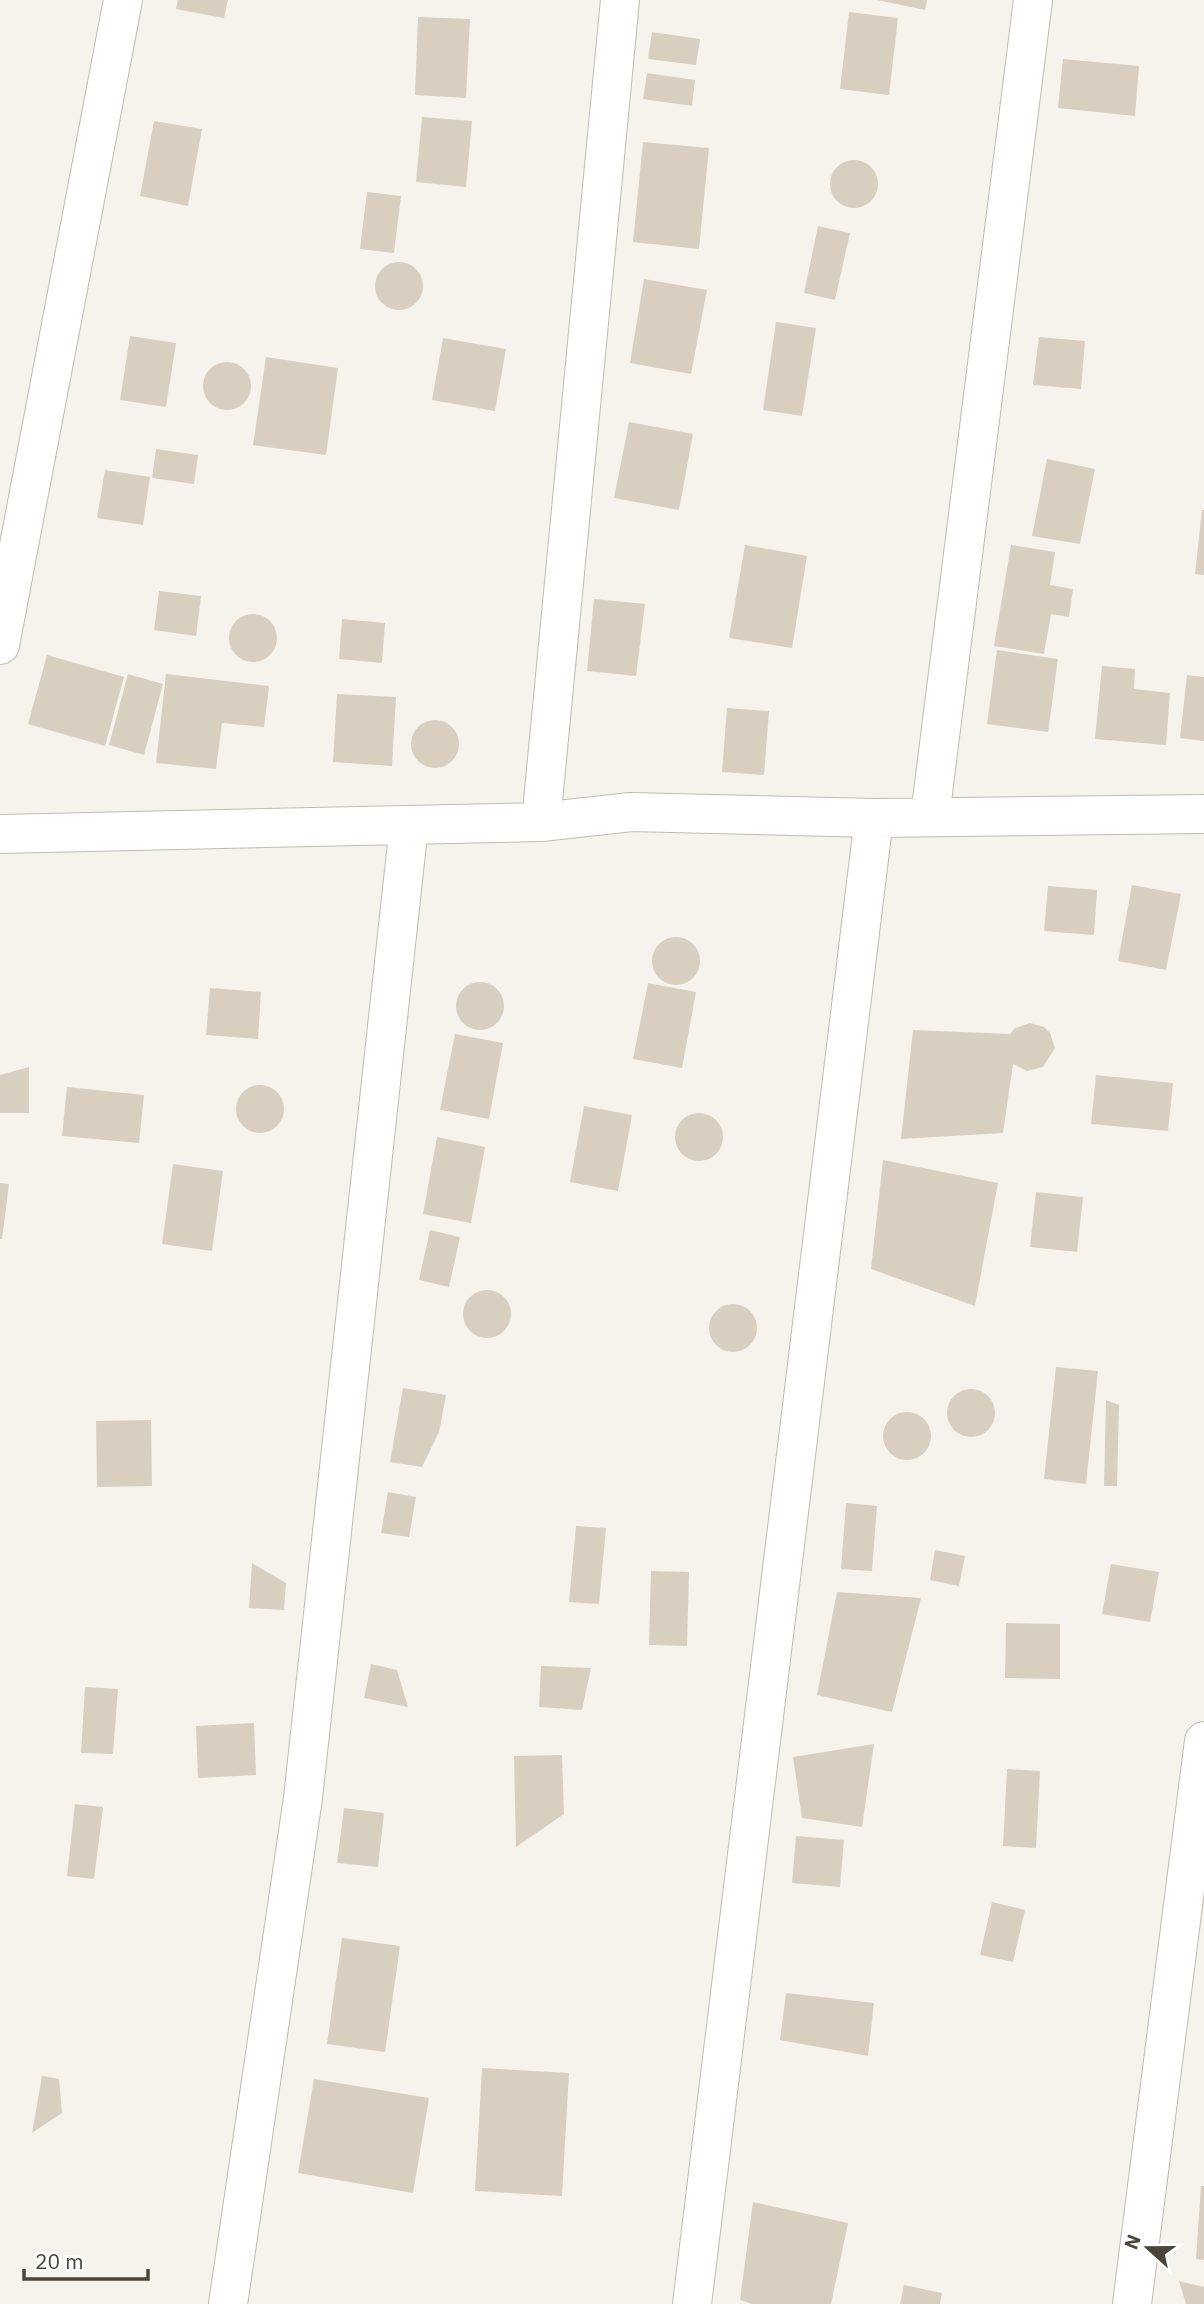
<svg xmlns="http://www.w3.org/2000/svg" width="1204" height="2304" font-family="'IBM Plex Sans',sans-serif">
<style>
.building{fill:#d8cfc1}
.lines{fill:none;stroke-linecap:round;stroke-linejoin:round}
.minor-casing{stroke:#c2bbae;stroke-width:40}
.minor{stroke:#fff;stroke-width:38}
</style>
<rect width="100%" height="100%" fill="#f6f3ec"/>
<path class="building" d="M178 0H228L224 18 176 9Z
M877 0H927L925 10Z
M849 12 898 18 889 95 840 89Z
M418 17 470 19 466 98 415 95Z
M652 32 700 39 696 65 648 59Z
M1063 59 1139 66 1135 116 1058 108Z
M647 73 695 80 692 106 643 99Z
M422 117 472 121 466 187 416 182Z
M154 121 202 129 188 206 140 196Z
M643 142 709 148 699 249 633 242Z
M830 184a24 24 0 1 1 48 0a24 24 0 1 1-48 0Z
M367 192 401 196 394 253 360 249Z
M818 226 850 233 835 300 804 293Z
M375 286a24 24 0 1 1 48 0a24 24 0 1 1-48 0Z
M644 279 707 290 691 374 630 363Z
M776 322 816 328 802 416 763 410Z
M130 336 176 343 166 407 120 400Z
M1039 337 1085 341 1081 389 1033 385Z
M443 338 506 349 495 411 432 400Z
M266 357 338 368 326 455 253 445Z
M203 386a24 24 0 1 1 48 0a24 24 0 1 1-48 0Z
M629 422 693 434 679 510 614 498Z
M156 449 198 455 194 484 152 478Z
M1047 459 1095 469 1080 544 1032 536Z
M105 470 150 477 143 525 97 518Z
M1202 510H1204V575L1195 574Z
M745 545 807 556 792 648 729 638Z
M1011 545 1055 552 1050 585 1073 589 1069 617 1051 614 1044 654 994 646Z
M159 591 201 596 196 636 154 630Z
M594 599 645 604 636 676 587 671Z
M229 638a24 24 0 1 1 48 0a24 24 0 1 1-48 0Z
M342 619 385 623 382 663 339 659Z
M997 650 1058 659 1048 732 987 724Z
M47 655 124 677 105 746 28 724Z
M1102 666 1135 669 1134 689 1170 693 1166 745 1095 739Z
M128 674 163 684 144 755 109 745Z
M166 674 269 686 264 727 222 723 216 769 156 763Z
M1187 675 1204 677V741L1180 738Z
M337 694 396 697 392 766 333 762Z
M727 708 769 711 764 775 722 772Z
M411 744a24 24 0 1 1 48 0a24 24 0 1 1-48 0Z
M1132 885 1181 894 1166 970 1118 961Z
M1048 886 1097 890 1094 935 1044 931Z
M652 961a24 24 0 1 1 48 0a24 24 0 1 1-48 0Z
M456 1006a24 24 0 1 1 48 0a24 24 0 1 1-48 0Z
M648 983 696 992 682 1068 633 1059Z
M210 988 261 992 258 1039 206 1035Z
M1030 1023 1044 1027 1050 1033 1055 1048 1043 1067 1027 1071 1013 1064 1003 1133 901 1139 913 1030 1010 1034 1015 1028Z
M455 1034 503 1043 489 1119 440 1110Z
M29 1067V1113H0V1075Z
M1096 1075 1173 1083 1168 1131 1091 1124Z
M236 1109a24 24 0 1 1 48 0a24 24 0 1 1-48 0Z
M67 1087 144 1095 139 1143 62 1136Z
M584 1106 632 1115 618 1191 570 1182Z
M675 1137a24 24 0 1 1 48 0a24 24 0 1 1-48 0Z
M437 1137 485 1147 471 1223 423 1214Z
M883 1160 998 1183 975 1306 871 1269Z
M173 1164 223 1171 212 1251 162 1244Z
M0 1183 9 1184 2 1239H0Z
M1036 1192 1083 1197 1077 1252 1030 1247Z
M430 1230 460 1237 449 1287 419 1280Z
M463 1314a24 24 0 1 1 48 0a24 24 0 1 1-48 0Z
M709 1328a24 24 0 1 1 48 0a24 24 0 1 1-48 0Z
M1056 1367 1098 1371 1086 1484 1044 1479Z
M403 1388 446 1395 439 1432 422 1467 390 1462Z
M947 1413a24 24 0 1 1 48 0a24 24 0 1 1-48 0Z
M1106 1400 1119 1405 1117 1486H1104Z
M883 1436a24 24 0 1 1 48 0a24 24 0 1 1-48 0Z
M151 1420 152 1486 97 1487 96 1421Z
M388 1492 416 1497 409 1537 381 1533Z
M846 1503 877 1506 872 1571 841 1569Z
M576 1526 606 1528 599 1604 569 1602Z
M935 1550 965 1556 959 1586 930 1580Z
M252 1563 286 1583 284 1610 249 1608Z
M1111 1564 1159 1572 1150 1622 1102 1614Z
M651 1571 689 1572 687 1646 649 1645Z
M837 1592 921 1598 892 1712 817 1695Z
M1006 1623 1060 1624V1679L1005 1678Z
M371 1664 397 1670 408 1707 364 1698Z
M541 1666 591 1668 582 1710 539 1707Z
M85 1687 118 1689 113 1754 81 1753Z
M254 1723 256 1775 198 1778 196 1726Z
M874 1744 862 1827 802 1818 793 1757Z
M562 1755 564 1814 516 1847 514 1756Z
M1007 1769 1040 1771 1036 1848 1003 1846Z
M75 1804 103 1807 94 1879 67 1876Z
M344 1808 384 1813 378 1867 337 1863Z
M796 1836 844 1840 840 1887 792 1883Z
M992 1902 1025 1910 1013 1962 980 1955Z
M342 1938 400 1946 385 2052 327 2044Z
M786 1993 874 2003 868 2056 780 2040Z
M482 2068 569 2073 562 2196 475 2191Z
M42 2076 59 2079 62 2113 32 2133Z
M314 2079 429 2098 413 2193 298 2173Z
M1201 2186H1204V2260L1196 2259Z
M753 2202 848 2223 831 2304H752L740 2300Z
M1179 2281 1204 2287V2304H1186Z
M904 2285 942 2293 940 2304H900Z"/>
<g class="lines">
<defs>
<path id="minor" d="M0 645 123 0
M930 816 1033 0
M541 822 620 0
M0 834 541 822 631 812 874 818 1204 814
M228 2304 303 1798 409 825
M692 2304 874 818
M1132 2304 1204 1741"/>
</defs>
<use href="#minor" class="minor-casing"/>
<use href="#minor" class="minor"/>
</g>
<g transform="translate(1148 2248) rotate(291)" stroke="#ffffff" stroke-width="5" paint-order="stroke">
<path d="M0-5L12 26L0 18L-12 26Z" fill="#4b4439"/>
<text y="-10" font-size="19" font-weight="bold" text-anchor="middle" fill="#4b4439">N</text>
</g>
<path d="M24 2269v10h124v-10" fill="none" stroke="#4b4439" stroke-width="3.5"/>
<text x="35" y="2269" font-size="21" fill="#4b4439" stroke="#ffffff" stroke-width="5" paint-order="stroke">20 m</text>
</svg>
